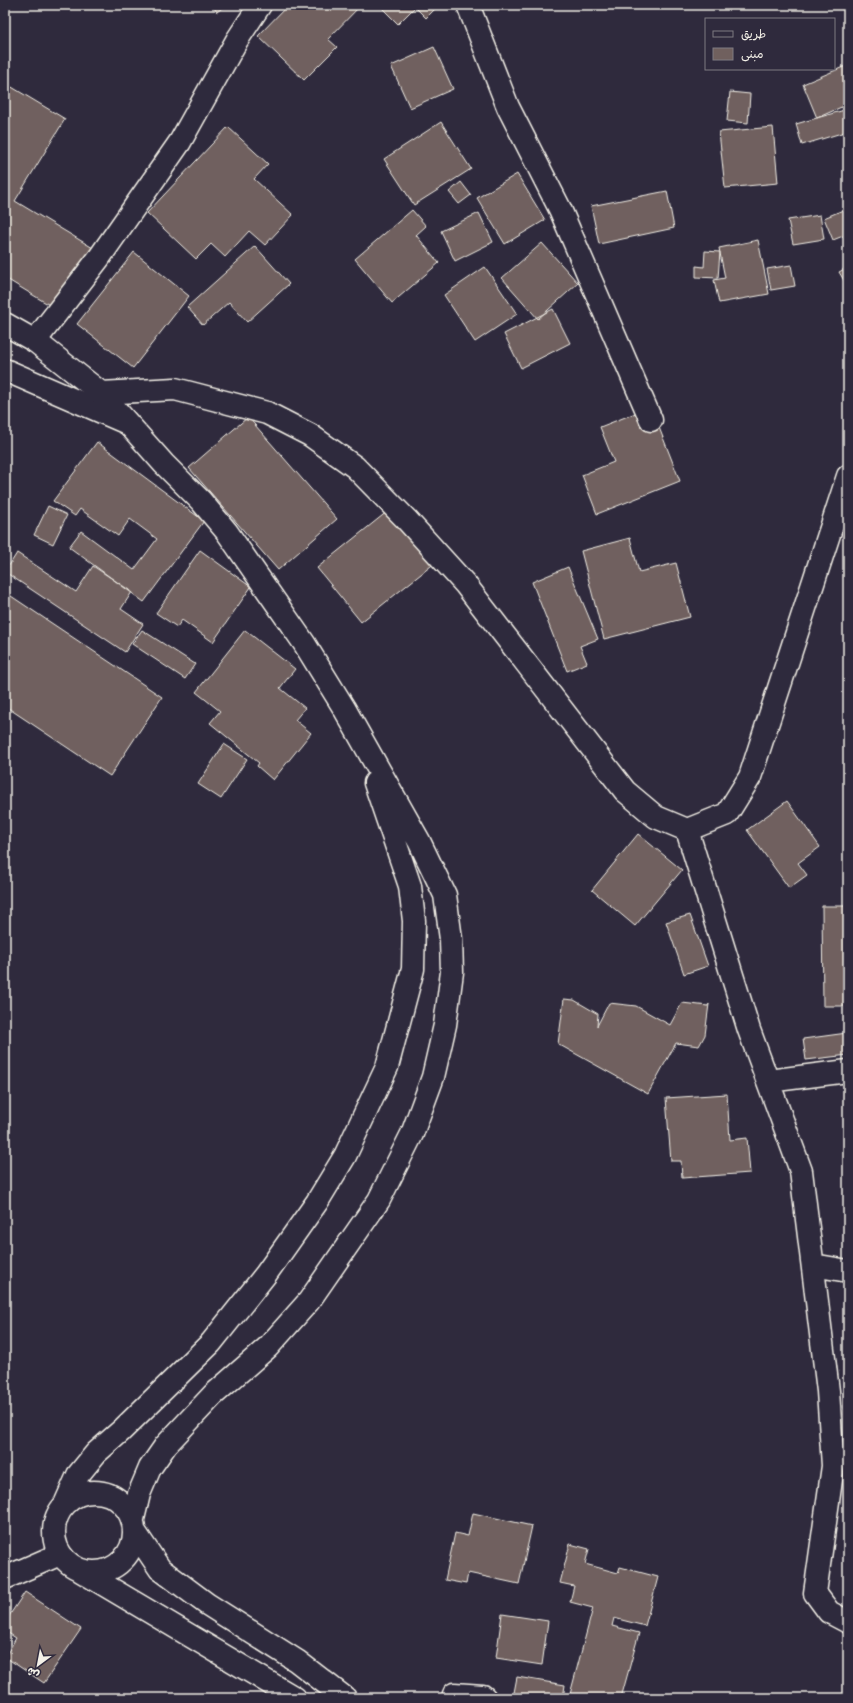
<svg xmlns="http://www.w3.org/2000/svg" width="853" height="1703" font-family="'Patrick Hand','Playpen Sans Arabic',sans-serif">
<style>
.building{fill:#70605e;stroke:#f4f1e8}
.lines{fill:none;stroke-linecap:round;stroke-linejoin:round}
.minor-casing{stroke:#f4f1e8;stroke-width:25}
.tertiary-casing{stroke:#f4f1e8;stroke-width:25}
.secondary-casing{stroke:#f4f1e8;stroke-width:25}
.minor{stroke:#2f2a3d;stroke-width:22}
.tertiary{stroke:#2f2a3d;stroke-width:22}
.secondary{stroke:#2f2a3d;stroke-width:22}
</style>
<rect width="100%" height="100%" fill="#2f2a3d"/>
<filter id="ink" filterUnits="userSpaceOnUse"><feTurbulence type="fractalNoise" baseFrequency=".025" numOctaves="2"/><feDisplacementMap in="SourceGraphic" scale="8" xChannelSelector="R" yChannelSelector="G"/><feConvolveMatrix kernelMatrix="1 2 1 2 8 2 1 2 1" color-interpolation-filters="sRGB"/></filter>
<g filter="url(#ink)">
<path class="building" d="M212 5H226L217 12Z
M288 5H361L328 39 337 47 304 80 258 36Z
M379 5H439L426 18 415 7 398 24Z
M434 47 453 89 410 108 391 66Z
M848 65V104L817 118 803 84Z
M5 83 65 119 15 201 93 248 56 309 5 278Z
M730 92 750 94 748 123 727 121Z
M848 109V131L802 145 796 124Z
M441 122 471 169 414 205 384 159Z
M228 127 268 164 254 179 293 215 265 245 249 231 225 257 211 244 196 259 147 213Z
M773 127 778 183 725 188 719 132Z
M517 174 545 220 505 244 477 198Z
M461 182 471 195 459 204 449 192Z
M667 191 674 228 599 244 591 206Z
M848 208V234L833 240 824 218Z
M412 210 426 226 416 235 439 263 392 303 355 259Z
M479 213 493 242 455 261 441 231Z
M820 215 824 239 793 244 788 220Z
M758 240 769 294 719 303 714 280 725 278 719 248Z
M542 243 578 283 538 319 502 278Z
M255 246 289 284 247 322 229 302 203 325 187 307Z
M705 251 720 252 718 278 696 277V266L704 267Z
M134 252 189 296 133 368 77 324Z
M791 265 795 286 771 290 767 269Z
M485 267 517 314 475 342 444 295Z
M848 267V287L839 272Z
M553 309 570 343 521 368 504 334Z
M651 407 680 481 597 514 582 475 614 462 600 427Z
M248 417 337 519 278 570 189 468Z
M97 442 204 521 144 602 69 547 81 531 134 570 157 539 130 519 118 536 80 509 75 516 53 501Z
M48 506 67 515 53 544 34 535Z
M393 507 436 562 361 622 317 568Z
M630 538 639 572 676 563 690 617 604 639 581 551Z
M200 550 251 587 213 642 182 620 177 627 156 613Z
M17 553 76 592 93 566 132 592 121 609 143 624 125 652 5 572Z
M568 567 598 639 580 646 587 663 567 671 532 582Z
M5 592 162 697 110 776 5 706Z
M142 630 195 664 185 679 132 644Z
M245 630 295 669 280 688 305 708 295 720 311 733 273 780 257 766 259 763 210 723 220 711 196 692Z
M224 744 247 759 221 799 198 784Z
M787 801 820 847 798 863 807 875 789 888 747 830Z
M638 834 682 870 635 926 592 890Z
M822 906H848V1006H823Z
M690 915 708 966 684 974 666 922Z
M564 999 574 1000 598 1014 597 1026 609 1003 636 1006 670 1025 682 1003 708 1006 709 1004 705 1035 699 1046 676 1043 648 1094 558 1044Z
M847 1033 848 1055 806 1060 803 1039Z
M727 1094 730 1140 747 1138 750 1173 682 1178 681 1161H671L666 1098Z
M473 1513 532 1526 519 1584 468 1573 466 1584 445 1580 455 1533 468 1536Z
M570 1544 589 1549 585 1564 618 1573 620 1567 658 1577 645 1626 614 1618 612 1626 639 1633 621 1698H569L593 1608 570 1602 574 1586 560 1583Z
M25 1592 81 1629 44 1683 5 1657 16 1638 5 1631V1622Z
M502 1614 548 1621 542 1665 496 1658Z
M517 1677 565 1685 563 1698H513Z"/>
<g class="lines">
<defs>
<path id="minor" d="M468 5 508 107 560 209 651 420
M35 341 99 258 180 142 237 40 260 5
M5 370 127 423
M687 830 749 1030 801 1171 828 1391 833 1466 815 1593 829 1612 848 1622
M768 1081 848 1071
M813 1265 848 1271
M453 1698 454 1694 483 1696 485 1698"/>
<path id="tertiary" d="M101 393 175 389 267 413 310 435 355 467 406 519 465 584 625 791 656 817 687 830 727 814 750 777 848 476
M5 1578 60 1554"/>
<path id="secondary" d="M5 324 35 341 101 393 164 464 201 501 227 532 304 643 344 708 419 841 445 895 451 939 452 972 445 1025 433 1077 412 1134 379 1200 309 1301 268 1347 213 1395 166 1445 150 1468 139 1494 133 1519
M54 1532a40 40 0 1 1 80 0a40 40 0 1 1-80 0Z
M66 1502 78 1475 96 1453 121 1431 211 1343 266 1274 317 1202 345 1156 387 1067 413 969 414 921 410 886 375 783
M135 1532 160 1569 207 1604 297 1661 345 1698
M81 1571 295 1698"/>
</defs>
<use href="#minor" class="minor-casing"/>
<use href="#tertiary" class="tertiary-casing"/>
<use href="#secondary" class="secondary-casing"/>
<use href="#minor" class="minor"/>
<use href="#tertiary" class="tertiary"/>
<use href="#secondary" class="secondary"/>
</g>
</g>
<rect width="853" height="1703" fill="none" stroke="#2f2a3d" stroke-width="20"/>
<rect x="10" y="10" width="833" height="1683" fill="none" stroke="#f4f1e8" stroke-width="1.5" filter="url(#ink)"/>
<rect x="705" y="18" width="130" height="52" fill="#2f2a3d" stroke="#7e7a81"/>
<rect x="713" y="31" width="20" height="6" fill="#2f2a3d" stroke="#7e7a81"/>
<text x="741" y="38" font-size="12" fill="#f4f1e8">طريق</text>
<rect x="713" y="48" width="20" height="12" fill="#70605e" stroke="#7e7a81"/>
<text x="741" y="58" font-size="12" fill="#f4f1e8">مبنى</text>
<g transform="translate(38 1665) rotate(212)" stroke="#2f2a3d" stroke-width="3" paint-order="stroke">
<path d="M0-3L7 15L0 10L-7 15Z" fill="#f4f1e8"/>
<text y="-6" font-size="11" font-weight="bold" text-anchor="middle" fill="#f4f1e8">ش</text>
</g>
</svg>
